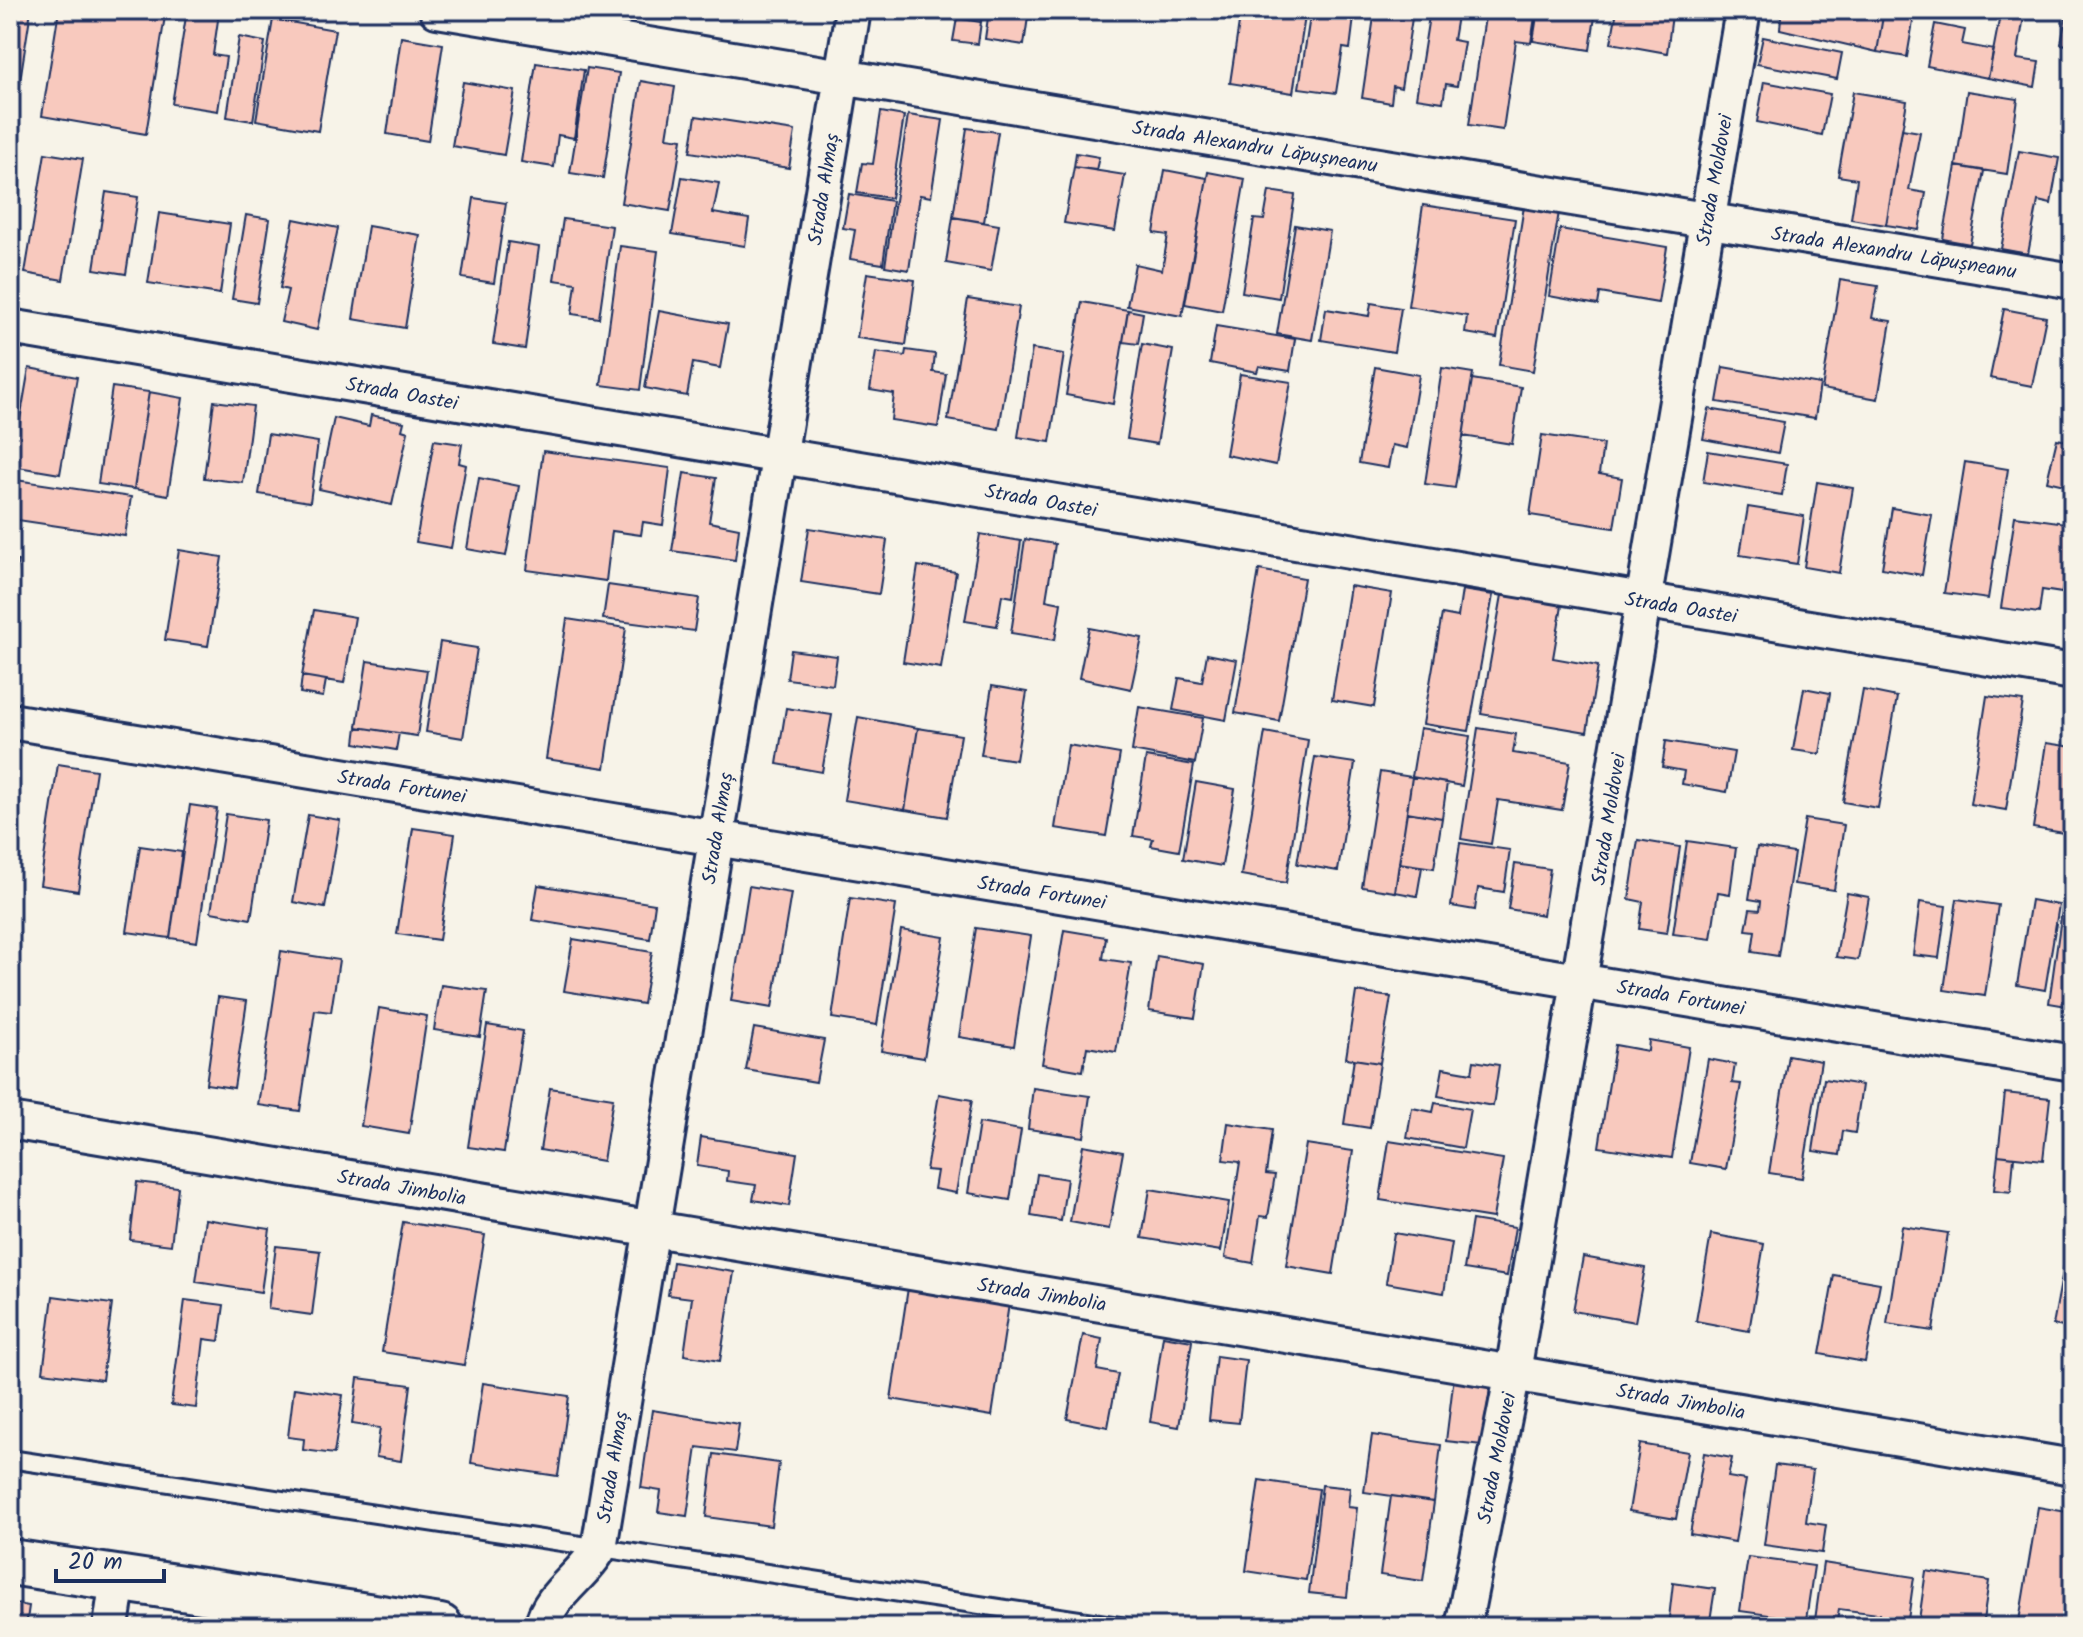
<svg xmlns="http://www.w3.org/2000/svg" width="2083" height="1637" font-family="Kalam,sans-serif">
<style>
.building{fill:#f8c9be;stroke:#1b2f5e;stroke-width:2}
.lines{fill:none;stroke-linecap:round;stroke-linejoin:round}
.lane-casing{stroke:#1b2f5e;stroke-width:22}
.street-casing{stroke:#1b2f5e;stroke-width:40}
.secondary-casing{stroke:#1b2f5e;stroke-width:50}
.lane{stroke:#f7f3e8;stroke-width:16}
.street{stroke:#f7f3e8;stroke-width:34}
.secondary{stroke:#f7f3e8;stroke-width:44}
.labels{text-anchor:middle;stroke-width:6;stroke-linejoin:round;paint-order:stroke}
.street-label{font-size:20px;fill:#1b2f5e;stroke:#f7f3e8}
</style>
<rect width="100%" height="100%" fill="#f7f3e8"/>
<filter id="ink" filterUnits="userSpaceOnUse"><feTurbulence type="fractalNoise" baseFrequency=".0125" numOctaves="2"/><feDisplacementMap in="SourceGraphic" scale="16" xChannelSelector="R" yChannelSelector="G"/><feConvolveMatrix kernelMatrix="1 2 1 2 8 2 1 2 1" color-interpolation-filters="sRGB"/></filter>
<g filter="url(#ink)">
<path class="building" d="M10 10H31L16 106 10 105Z
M59 10H166L146 134 42 116Z
M187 10 219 13 213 55 226 57 218 111 172 104Z
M907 10H983L981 22Z
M989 10H1029L1024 45 985 39Z
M1241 10H1306L1293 93 1230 83Z
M1311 10 1354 17 1350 49 1343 48 1336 93 1299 88Z
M1375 10 1413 12 1401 88 1393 86 1391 103 1362 98Z
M1430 10H1458L1453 40 1464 42 1457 86 1446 84 1443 102 1416 98Z
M1486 10H1536L1531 43 1516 41 1503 130 1469 125Z
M1538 10H1596L1590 50 1533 41Z
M1617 10 1672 15 1667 53 1611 43Z
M1766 10H1884L1877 52 1780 29 1781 17 1765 15Z
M1884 10H1915L1907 57 1877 52Z
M2001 10H2025L2017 59 2039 62 2035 87 1988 78Z
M2067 10H2073V46L2061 44Z
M957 18 981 22 978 44 953 41Z
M273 19 335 30 318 131 256 120Z
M1935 24 1965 30 1962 44 1994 50 1988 78 1927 66Z
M239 37 265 42 253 121 227 117Z
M401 37 443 44 428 141 387 134Z
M1763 37 1842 53 1837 79 1757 64Z
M536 63 584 70 574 138 558 135 554 167 521 162Z
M587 68 619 73 603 178 570 173Z
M641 81 675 87 667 137 682 139 670 211 621 203Z
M463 82 515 91 504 155 452 146Z
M1764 82 1830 94 1822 135 1757 122Z
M1967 91 2018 99 2007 174 1956 166Z
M1853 92 1907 101 1886 225 1851 219 1857 179 1838 176Z
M881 112 904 116 891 198 857 193 862 163 873 164Z
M908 115 943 120 931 197 920 195 909 270 885 266Z
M696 116 795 131 789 168 690 152Z
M967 128 998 132 984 222 953 217Z
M1902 129 1920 132 1909 190 1926 193 1919 230 1886 225Z
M2019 151 2059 158 2051 204 2038 201 2028 254 2001 249Z
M45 153 83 159 63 280 25 273Z
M1076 153 1099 157 1096 170 1074 167Z
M1956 166 1984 171 1970 244 1943 239Z
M1074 167 1125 175 1115 231 1064 223Z
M1165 170 1207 178 1182 316 1127 306 1135 264 1162 270 1168 235 1154 233Z
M1208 172 1245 179 1222 311 1185 304Z
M682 177 719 183 713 213 749 219 745 246 672 234Z
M1269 191 1295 195 1279 298 1242 292 1254 219 1264 220Z
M106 192 138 197 126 274 94 269Z
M849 194 892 201 883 264 850 259 855 230 843 228Z
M474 198 506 203 494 283 462 278Z
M1423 205 1515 219 1497 338 1465 333 1467 316 1408 306Z
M1524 206 1559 212 1533 371 1499 365Z
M159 213 230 224 220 294 148 283Z
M246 215 270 219 257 303 232 299Z
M953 217 999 225 991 271 946 263Z
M294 219 338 228 317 330 281 322 288 290 280 288Z
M563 219 612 226 599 318 572 314 576 283 554 280Z
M1295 225 1330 231 1312 340 1277 334Z
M368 226 420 235 405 328 353 319Z
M1560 229 1667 247 1658 303 1600 293 1598 305 1549 296Z
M508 242 539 247 525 349 493 344Z
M620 246 658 251 640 390 601 385Z
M867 273 915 280 906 345 857 338Z
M1840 280 1878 286 1872 318 1891 321 1878 399 1822 389Z
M968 299 1019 307 999 429 948 420Z
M1082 302 1128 310 1113 404 1066 395Z
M1371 303 1401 308 1394 352 1321 340 1326 309 1369 316Z
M2004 309 2046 317 2032 386 1990 378Z
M1128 310 1143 313 1138 344 1123 342Z
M659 311 728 324 720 368 693 363 687 396 645 388Z
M1216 326 1295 339 1290 371 1259 366 1257 372 1210 363Z
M1142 344 1173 350 1157 444 1127 439Z
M1032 349 1064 354 1050 442 1018 437Z
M906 350 935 354 933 372 946 374 938 427 891 420 894 394 870 390 876 352 905 356Z
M1375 367 1419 375 1407 448 1392 445 1388 468 1359 463Z
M1723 367 1820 384 1815 418 1717 402Z
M29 368 77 377 60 474 12 466Z
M1442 368 1473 373 1455 488 1425 484Z
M1240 374 1291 382 1276 465 1226 455Z
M1472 379 1521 387 1512 444 1463 436Z
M112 387 149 392 134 489 98 484Z
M149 392 183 398 168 495 134 489Z
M214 401 253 406 243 483 204 478Z
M1709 409 1784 422 1778 453 1703 439Z
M371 415 404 422 402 430 408 432 392 505 319 489 334 418 369 426Z
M268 434 318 442 310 502 259 494Z
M1542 435 1603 444 1599 474 1622 478 1614 528 1530 515Z
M2057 439 2073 442V487L2047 481Z
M434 440 462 444 459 463 466 465 451 548 416 542Z
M543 451 670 468 663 525 643 522 641 535 612 531 606 581 527 570Z
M1708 451 1787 464 1782 495 1703 482Z
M1965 462 2008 469 1988 599 1944 593Z
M684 473 716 478 709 522 739 528 735 560 672 551Z
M479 478 519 486 506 556 467 549Z
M16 480 131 497 125 536 11 519Z
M1817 482 1853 488 1839 573 1804 567Z
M1748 507 1804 516 1797 564 1740 555Z
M1892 508 1932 515 1922 575 1882 568Z
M2015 516 2073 524 2062 593 2042 590 2039 613 2001 608Z
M809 528 887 540 879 594 801 582Z
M980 534 1021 541 1013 597 1002 595 997 626 965 621Z
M1025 539 1055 544 1046 600 1061 603 1055 640 1011 633Z
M179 550 222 557 208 646 165 640Z
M10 560 18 561 10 613Z
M918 566 956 572 941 668 903 662Z
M1259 570 1304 578 1279 721 1235 713Z
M608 585 699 598 694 631 603 619Z
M1350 586 1392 593 1374 707 1332 700Z
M1462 590 1493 595 1469 731 1423 724 1442 614 1458 617Z
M1502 595 1562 605 1553 658 1598 666 1587 732 1481 714Z
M314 610 355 617 344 683 302 676Z
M567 619 626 628 605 768 546 759Z
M1089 628 1142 638 1131 689 1079 678Z
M440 642 477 648 463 738 426 732Z
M791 650 837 656 833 685 787 679Z
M1207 654 1237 660 1226 720 1173 710 1179 678 1202 682Z
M367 661 427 670 417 736 357 727Z
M302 676 326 680 323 697 300 693Z
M992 686 1027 692 1016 760 981 755Z
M1804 688 1830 693 1820 754 1793 750Z
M1863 690 1897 697 1878 808 1843 802Z
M1987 696 2023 701 2006 810 1970 804Z
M1139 707 1203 718 1195 763 1132 751Z
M786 708 832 715 822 772 777 764Z
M858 717 918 728 905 810 844 800Z
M357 727 399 733 396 750 355 743Z
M918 728 961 735 947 817 905 810Z
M1420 728 1470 736 1462 786 1412 777Z
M1478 728 1516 734 1513 753 1570 762 1562 810 1498 800 1491 844 1461 839Z
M1265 732 1308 740 1286 883 1241 875Z
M1666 741 1734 752 1727 792 1682 784 1684 771 1662 767Z
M2046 743 2073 747 2064 833 2033 828Z
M1068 745 1120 754 1106 836 1055 828Z
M1146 757 1194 765 1179 851 1151 846 1153 839 1133 836Z
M1315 757 1355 763 1338 871 1297 864Z
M58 764 96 770 78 891 40 885Z
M1380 772 1412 777 1395 892 1362 887Z
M1412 777 1447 783 1442 818 1407 812Z
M1196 782 1235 789 1222 866 1183 859Z
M190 805 217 809 197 942 170 938Z
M1407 812 1442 818 1434 868 1399 863Z
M226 814 266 820 251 919 211 912Z
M308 815 340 820 325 908 293 902Z
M1805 819 1844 825 1834 890 1794 884Z
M413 828 455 834 439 940 397 934Z
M1638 840 1680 847 1667 933 1639 929 1643 902 1629 899Z
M1687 841 1736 848 1730 894 1718 892 1711 939 1673 934Z
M10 842 19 843 10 896Z
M1460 843 1510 850 1504 892 1478 888 1475 910 1451 906Z
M140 846 182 852 170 938 127 932Z
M1757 847 1794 853 1778 956 1752 952 1755 931 1746 930 1750 909 1760 910 1761 901 1749 899Z
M2069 860H2073V1007L2049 1003Z
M1399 863 1422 867 1417 896 1395 892Z
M1515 864 1550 869 1543 915 1508 909Z
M538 885 655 904 650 939 532 920Z
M749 886 791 893 772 1008 731 1001Z
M1847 893 1869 897 1858 960 1836 957Z
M850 898 896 905 877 1025 832 1018Z
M1957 899 1998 905 1985 996 1944 990Z
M2031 900 2059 905 2045 990 2017 985Z
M1920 902 1946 906 1939 958 1913 955Z
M976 928 1031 936 1014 1046 959 1037Z
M901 930 944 937 924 1058 881 1051Z
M1064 930 1106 937 1103 959 1131 963 1116 1052 1087 1047 1083 1071 1042 1064Z
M573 939 652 952 643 1004 564 991Z
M281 951 339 960 331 1012 315 1010 300 1111 258 1105Z
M1157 956 1204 964 1195 1018 1149 1011Z
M441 985 487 991 480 1037 434 1030Z
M1356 992 1391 997 1380 1063 1346 1058Z
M218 997 247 1001 234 1088 206 1084Z
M379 1008 427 1016 409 1134 361 1126Z
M487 1025 523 1031 504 1152 468 1147Z
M754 1028 824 1040 816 1082 746 1070Z
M1649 1040 1689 1047 1672 1158 1599 1147 1615 1045 1648 1051Z
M1788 1055 1821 1061 1802 1178 1769 1173Z
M1354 1059 1380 1063 1370 1128 1344 1124Z
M1708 1059 1735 1064 1732 1083 1741 1084 1726 1169 1690 1163Z
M1474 1061 1499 1065 1493 1106 1438 1096 1443 1068 1472 1073Z
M1824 1079 1862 1085 1855 1133 1843 1131 1840 1155 1813 1151Z
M550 1088 613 1098 603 1161 540 1150Z
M1033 1088 1090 1096 1084 1137 1028 1129Z
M2005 1093 2050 1098 2043 1160 1998 1155Z
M939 1094 972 1100 956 1193 934 1189 937 1171 926 1170Z
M1435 1103 1470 1109 1463 1148 1407 1138 1412 1108 1433 1112Z
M979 1123 1021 1130 1010 1200 968 1193Z
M1228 1123 1272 1130 1266 1174 1275 1175 1268 1217 1260 1216 1253 1263 1225 1258 1240 1162 1223 1160Z
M701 1137 797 1153 789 1206 753 1200 756 1185 727 1181 728 1171 697 1166Z
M1389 1141 1503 1159 1493 1218 1380 1200Z
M1306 1144 1353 1151 1333 1274 1286 1266Z
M1083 1145 1123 1152 1109 1229 1070 1222Z
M1998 1155 2014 1157 2011 1192 1994 1190Z
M1037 1174 1067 1179 1061 1221 1031 1216Z
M137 1182 178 1187 171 1245 130 1240Z
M1150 1189 1229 1202 1221 1251 1142 1238Z
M205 1219 270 1229 261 1292 196 1282Z
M1472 1220 1515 1227 1507 1276 1464 1269Z
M403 1222 485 1235 464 1365 382 1352Z
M1902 1226 1948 1233 1933 1331 1887 1324Z
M1394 1233 1452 1243 1444 1293 1386 1283Z
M1711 1234 1764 1244 1749 1331 1696 1321Z
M276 1246 320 1251 312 1315 268 1309Z
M2066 1255 2073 1256V1329L2053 1325Z
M1583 1257 1645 1268 1635 1322 1573 1311Z
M673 1262 734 1272 720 1361 684 1355 692 1298 668 1295Z
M1834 1275 1880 1283 1865 1362 1820 1354Z
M908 1288 1009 1304 992 1416 891 1399Z
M53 1296 112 1304 102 1380 43 1372Z
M185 1300 224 1305 219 1341 204 1339 196 1408 171 1405Z
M1083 1335 1102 1339 1097 1370 1118 1374 1108 1427 1067 1419Z
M1163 1336 1192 1341 1179 1427 1150 1422Z
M1216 1356 1246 1360 1239 1423 1209 1420Z
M1454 1376 1491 1381 1482 1445 1446 1441Z
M358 1378 411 1385 401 1461 376 1457 380 1428 352 1424Z
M483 1383 569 1396 558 1476 471 1463Z
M294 1388 343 1395 334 1454 303 1450 304 1439 288 1437Z
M652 1410 739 1424 735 1452 697 1447 687 1516 658 1512 661 1491 641 1488Z
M1372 1435 1441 1445 1434 1502 1364 1492Z
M1640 1444 1688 1452 1676 1519 1629 1511Z
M1704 1453 1732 1458 1728 1477 1746 1480 1735 1542 1690 1534Z
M714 1454 779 1463 771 1526 706 1517Z
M1775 1465 1813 1470 1806 1522 1826 1525 1822 1553 1764 1545Z
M1259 1480 1319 1489 1306 1580 1246 1571Z
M1322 1485 1350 1488 1348 1507 1357 1508 1347 1597 1309 1593Z
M1391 1496 1434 1502 1423 1581 1380 1575Z
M2038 1507 2073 1513V1627H2018Z
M1748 1557 1814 1566 1806 1620 1740 1611Z
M1823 1563 1914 1577 1907 1627H1877L1879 1614 1839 1609 1836 1627H1814Z
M1926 1571 1989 1581 1982 1627H1918Z
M1673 1583 1715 1589 1709 1627H1668Z
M10 1603 29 1606 26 1627H10Z"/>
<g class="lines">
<defs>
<path id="lane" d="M10 1459 1126 1627"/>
<path id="street" d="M437 10 2073 281
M10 327 2073 672
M10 721 2073 1063
M10 1121 2073 1467
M111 1627 118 1578
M542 1627C549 1594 583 1577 599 1548L853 10
M1463 1627 1513 1372 1743 10"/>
<path id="secondary" d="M10 1562 440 1627"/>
</defs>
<use href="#lane" class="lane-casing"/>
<use href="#street" class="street-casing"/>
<use href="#secondary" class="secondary-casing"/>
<use href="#lane" class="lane"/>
<use href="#street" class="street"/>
<use href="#secondary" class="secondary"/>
</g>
</g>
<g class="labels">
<g class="street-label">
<text transform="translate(1255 146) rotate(9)" y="7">Strada Alexandru Lăpușneanu</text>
<text transform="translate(1714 180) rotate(-80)" y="7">Strada Moldovei</text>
<text transform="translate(823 189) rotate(-81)" y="7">Strada Almaș</text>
<text transform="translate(1894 252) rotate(9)" y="7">Strada Alexandru Lăpușneanu</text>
<text transform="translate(402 393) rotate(10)" y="7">Strada Oastei</text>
<text transform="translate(1041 500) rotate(10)" y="7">Strada Oastei</text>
<text transform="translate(1681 607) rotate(9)" y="7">Strada Oastei</text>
<text transform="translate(402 786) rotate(9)" y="7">Strada Fortunei</text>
<text transform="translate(1608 819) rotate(-81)" y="7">Strada Moldovei</text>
<text transform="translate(717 828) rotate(-81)" y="7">Strada Almaș</text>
<text transform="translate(1042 892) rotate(9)" y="7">Strada Fortunei</text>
<text transform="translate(1681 997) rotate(10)" y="7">Strada Fortunei</text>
<text transform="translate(402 1187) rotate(10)" y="7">Strada Jimbolia</text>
<text transform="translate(1042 1294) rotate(9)" y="7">Strada Jimbolia</text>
<text transform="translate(1681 1401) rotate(10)" y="7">Strada Jimbolia</text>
<text transform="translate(1496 1458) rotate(-79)" y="7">Strada Moldovei</text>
<text transform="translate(612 1467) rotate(-81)" y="7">Strada Almaș</text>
</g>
</g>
<rect width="2083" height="1637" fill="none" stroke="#f7f3e8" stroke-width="40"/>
<rect x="20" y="20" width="2043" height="1597" fill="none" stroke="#1b2f5e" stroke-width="3" filter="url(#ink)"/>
<path d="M56 1569v12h108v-12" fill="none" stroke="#1b2f5e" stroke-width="4"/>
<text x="68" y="1569" font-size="24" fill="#1b2f5e" stroke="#f7f3e8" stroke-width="6" paint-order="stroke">20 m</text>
</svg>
